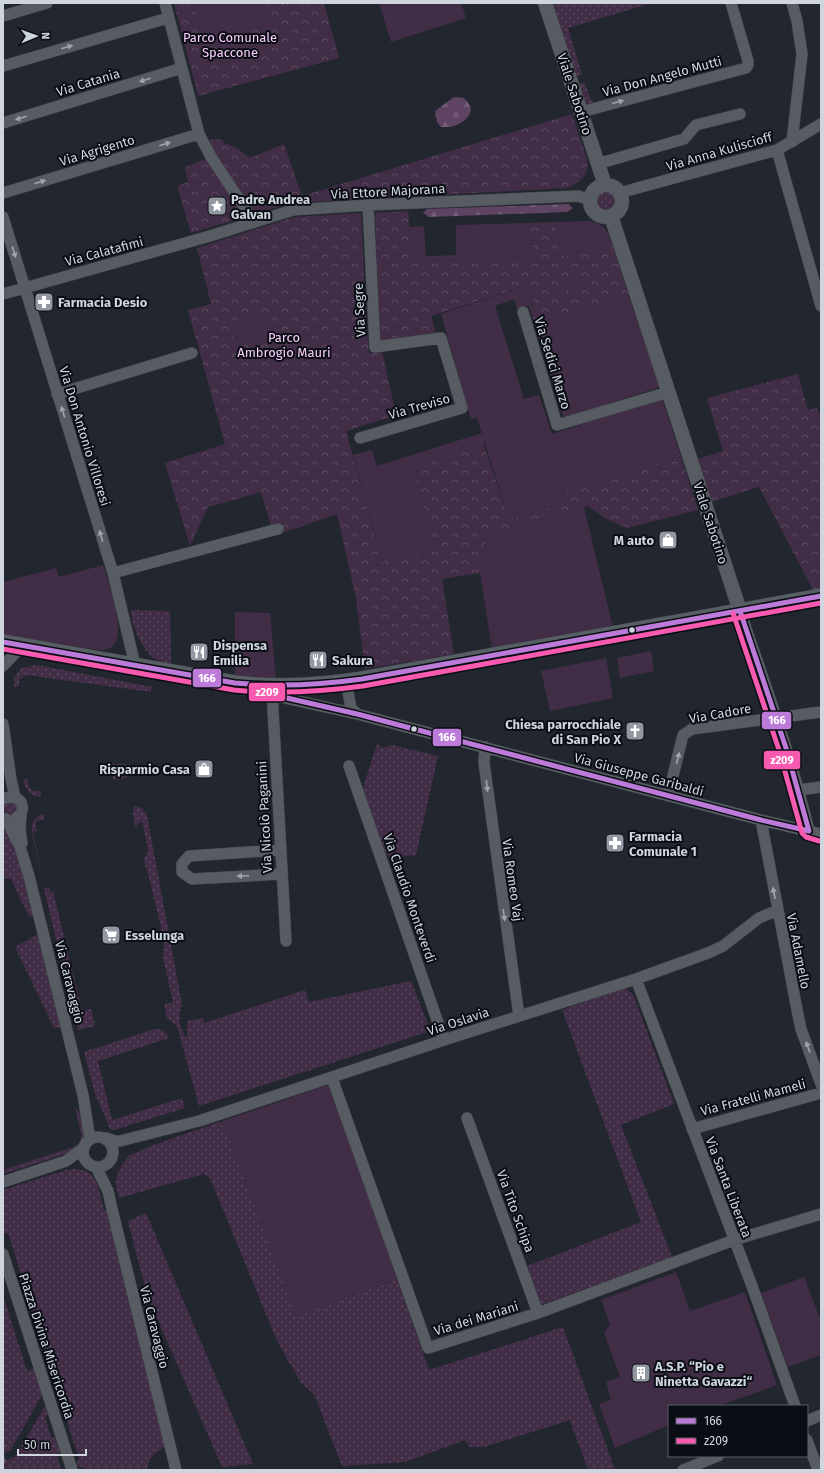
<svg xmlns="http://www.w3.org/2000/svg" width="824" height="1473" font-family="'Fira Sans',sans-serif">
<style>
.grass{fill:url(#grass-dots)}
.forest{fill:url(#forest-firs)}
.cemetery{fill:url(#cemetery-stones)}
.park{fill:url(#park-crowns)}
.garden{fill:#422d46}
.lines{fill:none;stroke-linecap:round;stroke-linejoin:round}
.minor-casing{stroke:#3f4349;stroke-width:12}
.tertiary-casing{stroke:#3f4349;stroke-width:15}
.secondary-casing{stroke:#3f4349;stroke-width:16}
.minor{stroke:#565c61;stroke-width:11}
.tertiary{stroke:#565c61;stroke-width:14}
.secondary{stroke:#575f65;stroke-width:15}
.bus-1-casing{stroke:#0a0e14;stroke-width:8}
.bus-2-casing{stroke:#0a0e14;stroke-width:8}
.bus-1{stroke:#bd7bd9;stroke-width:5}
.bus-2{stroke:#f75aaf;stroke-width:5}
.oneway{fill:#9fa5ad}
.bus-dot{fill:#cfd5df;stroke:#0a0e14;stroke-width:1.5}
.labels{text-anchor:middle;stroke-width:4;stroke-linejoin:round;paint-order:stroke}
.park-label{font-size:13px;fill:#f8ccfd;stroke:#0a0e14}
.street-label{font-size:13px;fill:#cfd5df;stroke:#0a0e14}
.poi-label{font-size:13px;font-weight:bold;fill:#cfd5df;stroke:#0a0e14;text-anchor:start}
.line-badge{stroke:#0a0e14;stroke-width:1.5}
.badge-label{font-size:11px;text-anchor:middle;font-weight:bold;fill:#fff}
</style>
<defs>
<pattern id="grass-dots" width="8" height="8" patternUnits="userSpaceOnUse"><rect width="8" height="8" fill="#422d46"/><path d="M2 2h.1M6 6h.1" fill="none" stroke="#5c4b60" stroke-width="1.8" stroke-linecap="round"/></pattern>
<pattern id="forest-firs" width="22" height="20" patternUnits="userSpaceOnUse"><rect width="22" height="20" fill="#5e4363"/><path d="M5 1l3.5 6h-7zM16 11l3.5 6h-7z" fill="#745d79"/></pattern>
<pattern id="cemetery-stones" width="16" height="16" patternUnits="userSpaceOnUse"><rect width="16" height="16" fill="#422d46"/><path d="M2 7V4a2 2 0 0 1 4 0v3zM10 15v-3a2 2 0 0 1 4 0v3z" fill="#5c4b60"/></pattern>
<pattern id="park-crowns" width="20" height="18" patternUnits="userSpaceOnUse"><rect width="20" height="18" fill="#422d46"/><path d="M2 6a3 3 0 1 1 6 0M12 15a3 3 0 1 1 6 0" fill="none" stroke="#5c4b60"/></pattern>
</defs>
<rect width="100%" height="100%" fill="#22262e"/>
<path class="grass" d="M551 3H652L568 28 582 74 574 77Z
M584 82 591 99 594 102H598L589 104 585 103 577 84Z
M595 201a11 11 0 1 1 22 0a11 11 0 1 1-22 0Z
M131 610 170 611 171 665C167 664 162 663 159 661 143 654 132 627 131 610Z
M37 665 152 687 151 692 26 675C21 678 18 679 19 686L14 687V678L21 668Z
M377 744 383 748 392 745 438 756 416 855 394 858 385 854 362 791Z
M112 764H126L127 778 113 779Z
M23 779H28L29 788 33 791H41V797C31 797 25 788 23 779Z
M12 800 19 806 12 817 6 814 3 809 5 802Z
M134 806 142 808 147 815 182 1004C178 1017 178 1027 187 1038V1021L203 1018 204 1023 305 990 309 1002 411 981 429 1027 427 1032 199 1106 177 1026 167 1018 164 1004 173 1002 163 958 164 941 150 881 144 860 148 851 142 820 135 828 133 813Z
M44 814V820L37 821 35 824 37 831 33 832 44 888 49 887 50 892 53 891 82 1011 91 1009 95 1026 78 1030 45 893 32 832C31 822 34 817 44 814Z
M3 828C20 847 27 891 34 916L29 917 11 879 3 878Z
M38 934 62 1027 54 1028 15 947Z
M624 988 633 994 674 1104 621 1125 672 1257 541 1305 527 1266 641 1222 562 1010Z
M154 1029C161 1029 166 1031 169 1038L98 1061 112 1120 182 1098 185 1108 114 1130 110 1129 95 1094 84 1052Z
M69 1080 75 1107 83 1117 85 1140 84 1143 74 1151 3 1174V1170L73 1147C80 1144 81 1141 81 1134Z
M222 1121 296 1316 397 1279 429 1370 563 1327 615 1470H588L570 1420 484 1447H470L465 1440 405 1462 342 1466 314 1394 302 1384 287 1359 275 1336 210 1178 204 1174 119 1198 115 1181 121 1166 128 1156 156 1144Z
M75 1169C99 1170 99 1191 104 1210H107L165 1447C155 1452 148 1459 147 1470H87L82 1467 75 1466 79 1459 8 1233 3 1234V1190L66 1170Z
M146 1213 253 1464 222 1467 147 1295 128 1221Z
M3 1295 27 1371 34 1369 42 1395 10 1451 7 1452 3 1438Z
M45 1406 48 1414 45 1418 51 1437 55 1438 60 1452 57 1456 61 1468 65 1470H9L6 1460 14 1457 17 1454Z"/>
<path class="forest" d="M454 97 464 98C466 100 469 103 470 106 474 117 459 125 450 127 447 127 444 127 441 127L437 122 435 111Z
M568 204 573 208 567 212 429 217 423 213 427 209Z"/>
<path class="cemetery" d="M3 1438 7 1452 4 1454 9 1470H3Z"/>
<path class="park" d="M174 3H324L339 58 198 96Z
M572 114 587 159C589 176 582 182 567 188L292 203 191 233 177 186 188 182 185 167 215 155 209 140 221 139 224 143 237 148 250 158 284 144 302 196Z
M408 211 412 260 536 258 527 223 555 222 564 256 612 243 628 294 535 324 529 306 535 304 528 285 431 316 436 333 380 341 375 213Z
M361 213 366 320 369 353 382 351 396 415 346 431 382 562 435 548 412 466 484 445 509 519 564 503 560 492 681 457 698 510 627 528 606 519 588 506 487 535 480 573 442 579 454 654 365 669 356 599 337 514 274 536 261 492 208 507 190 546 165 463 225 444 188 310 211 304 197 248 294 217Z
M798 374 808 410 817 408 819 414 821 413V588L813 590 759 487 711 502 698 459 723 451 707 398Z"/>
<path class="garden" d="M194 3H265L272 25 206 43Z
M379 3H461L466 18 391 42Z
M588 221C603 223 607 229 612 243L564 256 555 222Z
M527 223 536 258 412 260 409 227 424 226 426 256 456 255V225Z
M578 279 581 286 553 296 551 288Z
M528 285 535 304 517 309 514 299 495 306 524 399 539 395 552 434 662 398 681 457 561 492 564 503 509 519 484 440V445L413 466 435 549 382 562 353 455 372 450 377 466 482 433 477 418 471 419 441 314Z
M628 294 660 387 564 418 535 324Z
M265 311 274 335 237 348 228 324Z
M584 507 613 628 492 650 480 573 487 535Z
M103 565C108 582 127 631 113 646 109 650 104 650 99 650L3 635V582L56 568 59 577Z
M235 612 270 613 276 679 235 675Z
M651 651 654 671 620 678 617 658Z
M606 658 613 698 550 711 541 671Z
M331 1084 397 1279 296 1317 222 1121Z
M676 1272 690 1311 745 1292 777 1385 718 1406H669V1425L615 1448 599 1404 611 1400 606 1382 620 1377 604 1333 610 1324 601 1300Z
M804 1277 821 1321V1355L788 1367 761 1293Z"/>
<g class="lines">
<defs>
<path id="minor" d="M165 3 199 134 211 157 245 208 253 223
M792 3 797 21 802 54 792 142
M3 16 47 3
M3 66 168 18
M581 112 746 68 748 65V61L731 3
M3 123 182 68
M777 150 821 306
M597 164 684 139 696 125 740 114
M3 193 199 134
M619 193 777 150 821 124
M3 217 113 573 135 665
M3 294 210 236 293 210 368 205 578 196 590 200
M523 312 557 425 669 392
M57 394 192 353
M360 438 462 408 441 338 375 347 368 205
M113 573 278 529
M740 611C765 684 791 756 809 831
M3 666 22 646
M346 681 351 708 357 714
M262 686 280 697 357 714 761 820 821 834
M272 692 286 941
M3 724 11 779 15 797
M485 747 484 763 519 1016
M349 766 444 1040
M799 790 821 787
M668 796 683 735 692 729 821 712
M3 799C10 796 16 796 21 802 24 809 22 814 16 818
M21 815 20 830 22 843
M6 819 20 847 29 876 83 1095 90 1139
M761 820 798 1015 801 1029 821 1084
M280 850 189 856 182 864V872L192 879 282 874
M636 979 752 1286 795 1406
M332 1078 428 1348 538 1313 734 1240 821 1214
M467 1118 538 1313
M692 1129 821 1093
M83 1152a15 15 0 1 1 30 0a15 15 0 1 1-30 0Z
M106 1138 115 1141H120L199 1121 444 1040 636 979 708 953 723 946 759 918 778 910
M96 1167 108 1191 112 1209 176 1470
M3 1182 66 1161 84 1148
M3 1254 72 1470
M807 1421 821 1415
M807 1440 818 1470
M683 1470 718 1456"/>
<path id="tertiary" d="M545 3 605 185
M590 201a16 16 0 1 1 32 0a16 16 0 1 1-32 0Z
M611 216 740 611"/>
<path id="secondary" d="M3 642 235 683C278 688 319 686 362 679L821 596"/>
</defs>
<use href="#minor" class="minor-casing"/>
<use href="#tertiary" class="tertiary-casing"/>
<use href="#secondary" class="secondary-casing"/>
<use href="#minor" class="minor"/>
<use href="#tertiary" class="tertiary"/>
<use href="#secondary" class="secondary"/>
<defs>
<path id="bus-1" d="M740 611 786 748 809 831
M3 642 235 683C278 687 320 685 362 679L821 596
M287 698 357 714 761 820 809 831"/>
<path id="bus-2" d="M733 613 779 750 802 833 806 837 819 841
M3 649 234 690C277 694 320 692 363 686L821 603"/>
</defs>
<use href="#bus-1" class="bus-1-casing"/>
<use href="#bus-2" class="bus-2-casing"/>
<use href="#bus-1" class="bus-1"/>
<use href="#bus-2" class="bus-2"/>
</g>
<defs><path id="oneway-solid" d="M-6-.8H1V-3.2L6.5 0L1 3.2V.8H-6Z"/></defs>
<g class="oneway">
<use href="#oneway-solid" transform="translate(67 47) rotate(-16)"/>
<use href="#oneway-solid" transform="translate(145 80) rotate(163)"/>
<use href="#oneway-solid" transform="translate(618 102) rotate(-15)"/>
<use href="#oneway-solid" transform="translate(21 118) rotate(163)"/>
<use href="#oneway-solid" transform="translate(165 144) rotate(-17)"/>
<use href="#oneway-solid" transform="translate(40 182) rotate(-17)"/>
<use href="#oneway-solid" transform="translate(14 252) rotate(73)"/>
<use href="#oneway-solid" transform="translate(63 412) rotate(-107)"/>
<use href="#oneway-solid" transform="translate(101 536) rotate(-107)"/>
<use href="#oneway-solid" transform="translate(678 758) rotate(-76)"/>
<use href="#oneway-solid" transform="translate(487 786) rotate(83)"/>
<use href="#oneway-solid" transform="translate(243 876) rotate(177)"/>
<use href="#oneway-solid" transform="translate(774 893) rotate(-101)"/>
<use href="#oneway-solid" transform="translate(504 915) rotate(82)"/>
<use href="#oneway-solid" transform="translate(808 1047) rotate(-110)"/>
</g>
<defs>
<symbol id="sight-square" viewBox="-11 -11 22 22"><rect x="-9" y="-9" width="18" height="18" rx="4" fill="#9298a1" stroke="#0a0e14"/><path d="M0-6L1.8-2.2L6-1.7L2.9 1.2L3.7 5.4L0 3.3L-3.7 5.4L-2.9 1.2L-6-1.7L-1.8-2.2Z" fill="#fff"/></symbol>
<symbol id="pharmacy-square" viewBox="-11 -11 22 22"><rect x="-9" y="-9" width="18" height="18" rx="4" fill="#9298a1" stroke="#0a0e14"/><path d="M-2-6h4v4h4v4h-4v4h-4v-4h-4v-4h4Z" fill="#fff"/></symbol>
<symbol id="shop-square" viewBox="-11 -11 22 22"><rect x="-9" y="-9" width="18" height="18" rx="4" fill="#9298a1" stroke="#0a0e14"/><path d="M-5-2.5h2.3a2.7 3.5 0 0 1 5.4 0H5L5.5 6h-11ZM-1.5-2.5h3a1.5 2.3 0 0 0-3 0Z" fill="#fff"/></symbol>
<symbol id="restaurant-square" viewBox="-11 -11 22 22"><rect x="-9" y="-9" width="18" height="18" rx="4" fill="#9298a1" stroke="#0a0e14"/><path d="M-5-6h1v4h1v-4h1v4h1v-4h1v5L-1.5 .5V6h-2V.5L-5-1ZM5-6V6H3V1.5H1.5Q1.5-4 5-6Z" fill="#fff"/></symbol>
<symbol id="church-square" viewBox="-11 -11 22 22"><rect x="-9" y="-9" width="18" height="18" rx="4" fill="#9298a1" stroke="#0a0e14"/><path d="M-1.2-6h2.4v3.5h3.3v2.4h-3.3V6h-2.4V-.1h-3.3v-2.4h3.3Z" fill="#fff"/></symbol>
<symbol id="supermarket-square" viewBox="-11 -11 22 22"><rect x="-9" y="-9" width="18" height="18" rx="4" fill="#9298a1" stroke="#0a0e14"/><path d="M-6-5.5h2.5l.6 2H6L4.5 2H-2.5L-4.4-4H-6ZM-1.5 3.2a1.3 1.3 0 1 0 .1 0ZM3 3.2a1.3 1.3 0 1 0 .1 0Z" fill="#fff"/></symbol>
<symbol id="building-square" viewBox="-11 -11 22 22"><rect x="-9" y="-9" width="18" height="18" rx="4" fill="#9298a1" stroke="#0a0e14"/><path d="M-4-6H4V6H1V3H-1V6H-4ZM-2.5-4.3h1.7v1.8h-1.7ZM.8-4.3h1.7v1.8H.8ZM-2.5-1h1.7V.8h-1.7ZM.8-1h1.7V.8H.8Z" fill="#fff"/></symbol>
</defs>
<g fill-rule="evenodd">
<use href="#sight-square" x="206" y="195" width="22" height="22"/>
<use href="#pharmacy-square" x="33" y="291" width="22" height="22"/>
<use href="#shop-square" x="657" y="529" width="22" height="22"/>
<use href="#restaurant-square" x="188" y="641" width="22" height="22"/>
<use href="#restaurant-square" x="307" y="649" width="22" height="22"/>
<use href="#church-square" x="624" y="720" width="22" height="22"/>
<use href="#shop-square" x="193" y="758" width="22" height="22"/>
<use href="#pharmacy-square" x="604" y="832" width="22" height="22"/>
<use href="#supermarket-square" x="100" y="924" width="22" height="22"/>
<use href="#building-square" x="630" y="1362" width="22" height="22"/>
</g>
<g class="bus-dot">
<circle cx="632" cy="630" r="3.5"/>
<circle cx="414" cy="729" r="3.5"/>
</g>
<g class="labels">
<g class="park-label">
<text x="230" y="42">Parco Comunale<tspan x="230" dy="15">Spaccone</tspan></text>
<text x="284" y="342">Parco<tspan x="284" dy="15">Ambrogio Mauri</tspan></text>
</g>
<g class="street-label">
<text transform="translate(662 76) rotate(-15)" y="5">Via Don Angelo Mutti</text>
<text transform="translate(88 82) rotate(-17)" y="5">Via Catania</text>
<text transform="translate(575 94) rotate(72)" y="5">Viale Sabotino</text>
<text transform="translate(97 150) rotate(-17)" y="5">Via Agrigento</text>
<text transform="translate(719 151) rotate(-16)" y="5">Via Anna Kuliscioff</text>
<text transform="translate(388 191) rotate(-3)" y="5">Via Ettore Majorana</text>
<text transform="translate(104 251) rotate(-15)" y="5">Via Calatafimi</text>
<text transform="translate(359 310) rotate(-93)" y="5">Via Segre</text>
<text transform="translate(553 363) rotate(73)" y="5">Via Sedici Marzo</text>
<text transform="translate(419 406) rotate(-16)" y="5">Via Treviso</text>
<text transform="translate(85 436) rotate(73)" y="5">Via Don Antonio Villoresi</text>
<text transform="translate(711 523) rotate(72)" y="5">Viale Sabotino</text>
<text transform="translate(720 713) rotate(-10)" y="5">Via Cadore</text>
<text transform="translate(639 774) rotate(15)" y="5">Via Giuseppe Garibaldi</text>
<text transform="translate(264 817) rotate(-93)" y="5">Via Nicolò Paganini</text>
<text transform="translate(513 880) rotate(82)" y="5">Via Romeo Vaj</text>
<text transform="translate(410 898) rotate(71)" y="5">Via Claudio Monteverdi</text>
<text transform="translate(799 951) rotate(79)" y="5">Via Adamello</text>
<text transform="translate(70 982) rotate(76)" y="5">Via Caravaggio</text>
<text transform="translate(458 1021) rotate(-18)" y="5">Via Oslavia</text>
<text transform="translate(753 1097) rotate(-15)" y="5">Via Fratelli Mameli</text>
<text transform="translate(729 1187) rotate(69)" y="5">Via Santa Liberata</text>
<text transform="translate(516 1211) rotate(70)" y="5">Via Tito Schipa</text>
<text transform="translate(476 1318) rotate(-17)" y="5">Via dei Mariani</text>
<text transform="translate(155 1327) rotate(76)" y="5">Via Caravaggio</text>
<text transform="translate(47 1346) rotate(72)" y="5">Piazza Divina Misericordia</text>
</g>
<g class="poi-label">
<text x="231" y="204">Padre Andrea<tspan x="231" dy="15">Galvan</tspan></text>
<text x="58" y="307">Farmacia Desio</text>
<text x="654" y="545" text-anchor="end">M auto</text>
<text x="213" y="650">Dispensa<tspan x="213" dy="15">Emilia</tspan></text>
<text x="332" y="665">Sakura</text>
<text x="621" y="729" text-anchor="end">Chiesa parrocchiale<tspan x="621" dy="15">di San Pio X</tspan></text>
<text x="190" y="774" text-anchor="end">Risparmio Casa</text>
<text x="629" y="841">Farmacia<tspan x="629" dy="15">Comunale 1</tspan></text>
<text x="125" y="940">Esselunga</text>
<text x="655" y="1371">A.S.P. “Pio e<tspan x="655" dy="15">Ninetta Gavazzi“</tspan></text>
</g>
</g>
<g class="line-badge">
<rect x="192" y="668" width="30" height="20" rx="4" fill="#bd7bd9"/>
<rect x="248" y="682" width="38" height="20" rx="4" fill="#f75aaf"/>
<rect x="761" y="711" width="31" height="19" rx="4" fill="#bd7bd9"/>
<rect x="432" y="728" width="30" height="19" rx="4" fill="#bd7bd9"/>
<rect x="763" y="750" width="38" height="20" rx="4" fill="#f75aaf"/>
</g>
<g class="badge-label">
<text x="207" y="682">166</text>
<text x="267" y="696">z209</text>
<text x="777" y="724">166</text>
<text x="447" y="741">166</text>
<text x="782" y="764">z209</text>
</g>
<rect width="824" height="1473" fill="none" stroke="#cfd5df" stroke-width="8"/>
<rect x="668" y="1405" width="140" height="52" fill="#0a0e14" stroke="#595e65"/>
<rect x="676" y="1418" width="20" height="6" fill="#bd7bd9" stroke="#595e65"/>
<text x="704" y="1425" font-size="12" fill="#cfd5df">166</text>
<rect x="676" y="1438" width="20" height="6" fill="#f75aaf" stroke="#595e65"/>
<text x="704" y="1445" font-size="12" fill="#cfd5df">z209</text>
<g transform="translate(36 36) rotate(88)" stroke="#0a0e14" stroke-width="3" paint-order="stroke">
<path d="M0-3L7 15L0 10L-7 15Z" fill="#cfd5df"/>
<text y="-6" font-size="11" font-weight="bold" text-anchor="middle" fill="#cfd5df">N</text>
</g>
<path d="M18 1449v6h68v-6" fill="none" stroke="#cfd5df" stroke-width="2"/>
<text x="24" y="1449" font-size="12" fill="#cfd5df" stroke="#0a0e14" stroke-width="3" paint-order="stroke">50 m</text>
</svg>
